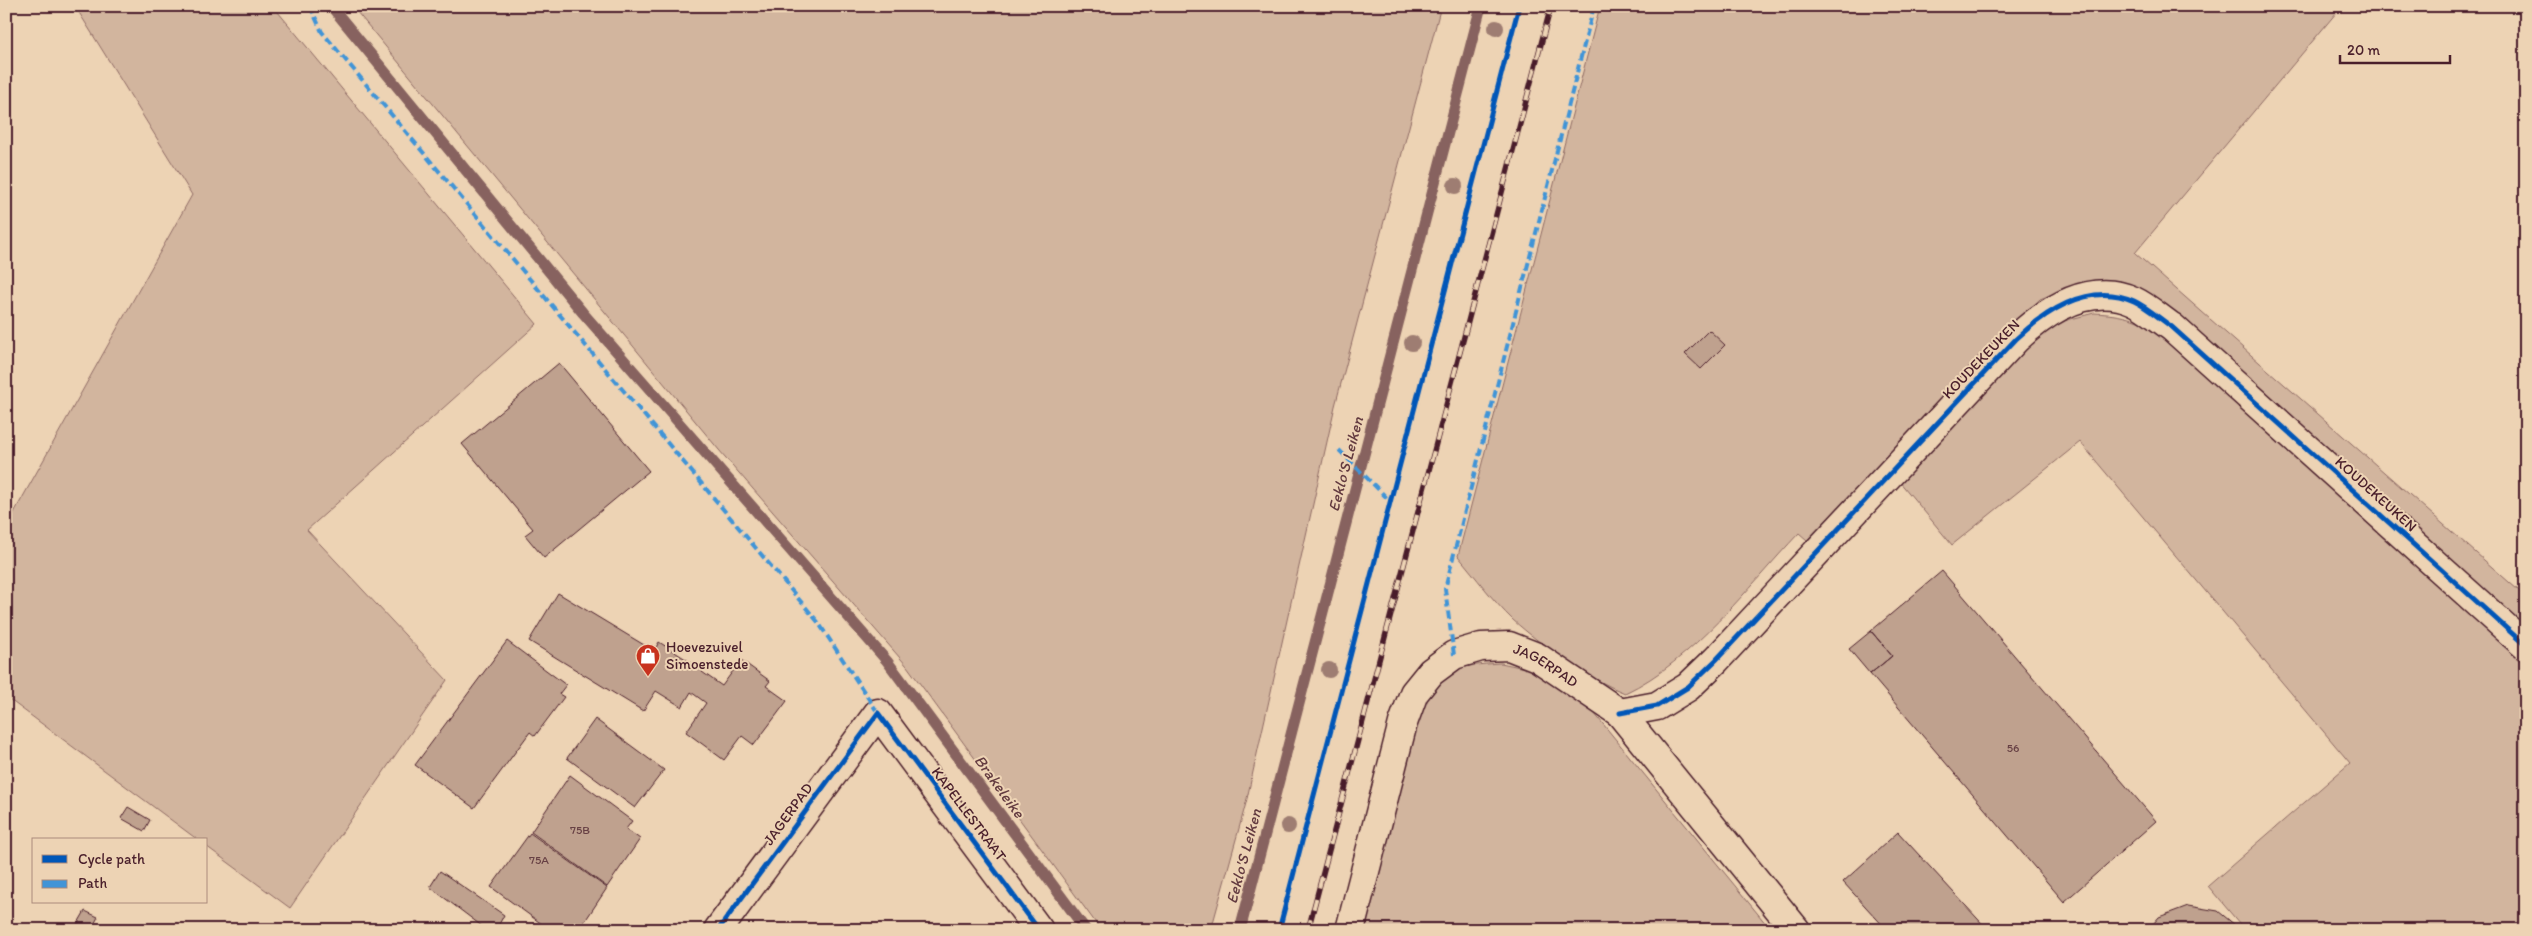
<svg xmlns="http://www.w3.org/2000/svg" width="2532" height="936" font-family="Itim,sans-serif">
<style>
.green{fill:#d2b59e;stroke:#8e6a64}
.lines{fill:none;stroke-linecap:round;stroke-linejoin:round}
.stream{stroke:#87625e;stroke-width:11}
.building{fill:#bfa18e;stroke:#4a1f2b}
.street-casing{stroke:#4a1f2b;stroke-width:31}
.street{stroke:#edd3b4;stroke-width:28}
.rail-casing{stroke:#4a1f2b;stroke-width:5.5}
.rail{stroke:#edd3b4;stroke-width:4;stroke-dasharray:11;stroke-linecap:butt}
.quiet{stroke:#4194d7;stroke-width:4;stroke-dasharray:8 4;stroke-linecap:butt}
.cycleway-casing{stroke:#edd3b4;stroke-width:8}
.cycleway{stroke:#0057b8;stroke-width:5}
.tree{fill:#9e7d72}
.labels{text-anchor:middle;stroke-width:4;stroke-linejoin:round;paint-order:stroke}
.number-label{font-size:12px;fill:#674044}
.street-label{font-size:15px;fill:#4a1f2b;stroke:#edd3b4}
.poi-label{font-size:15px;fill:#4a1f2b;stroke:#edd3b4;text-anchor:start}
.water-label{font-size:16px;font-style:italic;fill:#633b40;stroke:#edd3b4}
</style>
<rect width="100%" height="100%" fill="#edd3b4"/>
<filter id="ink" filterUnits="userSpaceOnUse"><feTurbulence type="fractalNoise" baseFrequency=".02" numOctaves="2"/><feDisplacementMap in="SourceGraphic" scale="10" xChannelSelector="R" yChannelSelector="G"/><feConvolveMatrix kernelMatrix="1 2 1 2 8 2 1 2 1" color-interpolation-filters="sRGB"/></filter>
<g filter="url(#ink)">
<path class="green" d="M75 6H273L537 324 307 530 447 680 290 908 206 846V840H198L6 697V527L192 195Z
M352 6H1441L1335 406 1246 803 1211 930H1101L907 666 719 450Z
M1600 6H2342L2135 253 2526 597V627L2181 319 2067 289 2040 299 1807 540 1799 533C1748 587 1693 661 1625 693 1589 679 1542 646 1513 620 1493 601 1476 577 1458 556Z
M2094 313C2132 315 2144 322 2174 342L2526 661V930H2245L2208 886 2350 763 2080 442 1952 545 1899 481 2030 340 2063 321Z
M1501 663 1529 669 1590 708 1771 930H1361L1421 703C1448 667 1456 666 1501 663Z"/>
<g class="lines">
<path class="stream" d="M331 6 583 313 887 661 1086 930
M1240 930 1481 6"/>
</g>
<path class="building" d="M1709 330 1725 345 1701 369 1685 354Z
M559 363 649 471 544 558 525 535 533 529 462 444Z
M1942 571 2156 821 2064 902 1870 674 1892 656 1871 631Z
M558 593 654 651 659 642 703 670 702 672 722 686 741 660 770 681 766 686 787 701 754 745 742 736 724 760 686 732 706 703 691 692 682 707 656 691 643 711 529 641Z
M1871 631 1892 656 1870 674 1849 649Z
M507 641 566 685 559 694 564 697 535 736 530 732 474 808 415 765Z
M595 719 664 770 635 808 567 758Z
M570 775 632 821 626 829 640 839 607 887 531 832Z
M128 807 150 820 144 831 121 818Z
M1898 832 1920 856 1988 930H1887L1843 882Z
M530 833 607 888 579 930H550L491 887Z
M440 871 504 915 496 930H487L430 887Z
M2188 906 2218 911 2241 930 2189 927 2183 930H2148L2159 917Z
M85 911 98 917 91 930H74Z"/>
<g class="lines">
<defs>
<g id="street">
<path d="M1620 713 1657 706 1688 687 1716 660 2016 339C2047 310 2090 281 2134 301 2147 307 2160 319 2172 327L2526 646"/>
<path d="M718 930 878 713 1039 930"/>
<path id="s1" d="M1350 930 1403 723 1414 693 1431 672 1454 655 1481 647 1509 646 1537 657 1620 713 1796 930"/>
</g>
</defs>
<use href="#street" class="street-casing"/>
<use href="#street" class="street"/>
<defs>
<path id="rail" d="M1308 930 1551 6"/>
</defs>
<use href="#rail" class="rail-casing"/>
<use href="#rail" class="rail"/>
<path class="quiet" d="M310 6 322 32 818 622 878 713
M1339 450 1389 500
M1454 655 1445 589 1594 6"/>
<defs>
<path id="cycleway" d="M1620 713 1657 706 1688 687 1716 660 2016 339C2047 310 2090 281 2134 301 2147 307 2160 319 2172 327L2526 646
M718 930 878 713 1039 930
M1279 930 1519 6"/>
</defs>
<use href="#cycleway" class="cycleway-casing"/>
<use href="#cycleway" class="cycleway"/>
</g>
<g class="tree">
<circle cx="1496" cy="28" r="8"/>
<circle cx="1455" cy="186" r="8"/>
<circle cx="1412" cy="343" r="8"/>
<circle cx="1329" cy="670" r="8"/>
<circle cx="1288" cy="826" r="8"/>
</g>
</g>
<defs>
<symbol id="shop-pin" viewBox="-11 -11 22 30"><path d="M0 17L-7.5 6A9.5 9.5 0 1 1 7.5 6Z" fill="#c8321e" stroke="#edd3b4"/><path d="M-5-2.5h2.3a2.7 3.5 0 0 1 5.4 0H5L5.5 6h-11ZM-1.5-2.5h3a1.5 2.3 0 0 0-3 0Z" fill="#fff"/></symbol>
</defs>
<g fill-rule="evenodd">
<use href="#shop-pin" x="634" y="642" width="28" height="38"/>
</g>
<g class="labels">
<g class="number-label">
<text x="2013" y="752">56</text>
<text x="580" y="834">75B</text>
<text x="539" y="864">75A</text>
</g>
<g class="street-label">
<text transform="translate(1981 359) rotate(-46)" y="5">KOUDEKEUKEN</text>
<text transform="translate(2376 494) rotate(42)" y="5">KOUDEKEUKEN</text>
<text dy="5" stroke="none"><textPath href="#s1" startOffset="399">JAGERPAD</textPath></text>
<text transform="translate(788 814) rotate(-54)" y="5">JAGERPAD</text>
<text transform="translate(969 814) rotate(53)" y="5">KAPELLESTRAAT</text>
</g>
<g class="poi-label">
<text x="666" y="652">Hoevezuivel<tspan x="666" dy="17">Simoenstede</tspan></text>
</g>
<g class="water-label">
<text transform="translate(1345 464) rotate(-75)" y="6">Eeklo'S Leiken</text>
<text transform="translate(1000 786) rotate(54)" y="6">Brakeleike</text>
<text transform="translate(1243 856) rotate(-75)" y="6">Eeklo'S Leiken</text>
</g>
</g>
<rect width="2532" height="936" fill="none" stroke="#edd3b4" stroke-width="25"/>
<rect x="12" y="12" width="2507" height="911" fill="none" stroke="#4a1f2b" stroke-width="2" filter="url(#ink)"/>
<rect x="32" y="838" width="175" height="65" fill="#edd3b4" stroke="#ac8b7d"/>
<rect x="42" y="855" width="25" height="8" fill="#0057b8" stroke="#ac8b7d"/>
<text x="78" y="864" font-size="15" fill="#4a1f2b">Cycle path</text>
<rect x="42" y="880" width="25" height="8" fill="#4194d7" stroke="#ac8b7d"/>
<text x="78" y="888" font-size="15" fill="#4a1f2b">Path</text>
<path d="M2340 55v8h110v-8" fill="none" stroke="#4a1f2b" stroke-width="2.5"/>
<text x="2347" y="55" font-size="15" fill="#4a1f2b" stroke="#edd3b4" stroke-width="4" paint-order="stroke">20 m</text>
</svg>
